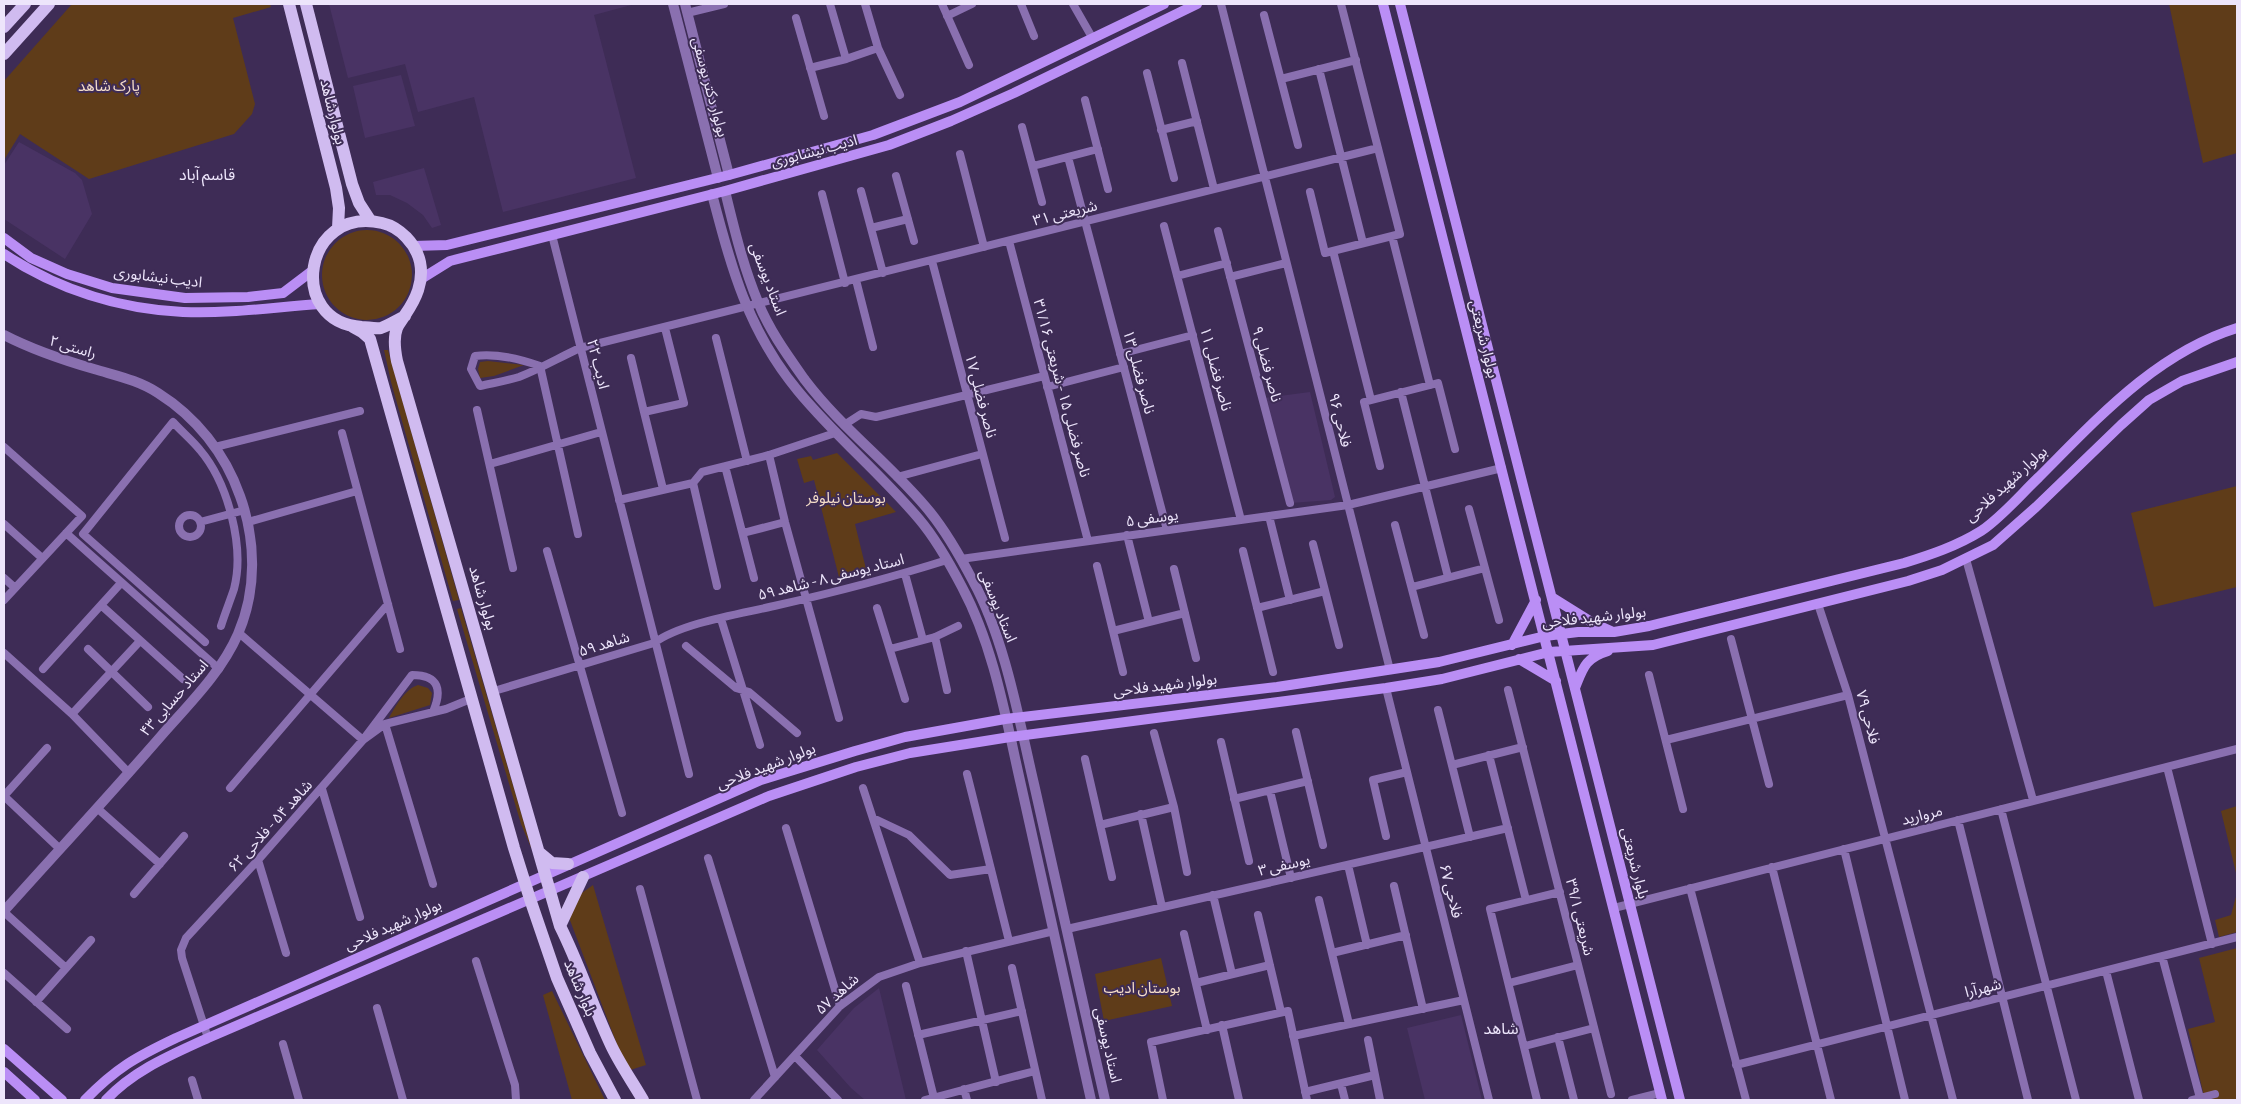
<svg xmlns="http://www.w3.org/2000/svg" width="2241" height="1104" font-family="'Sofia Sans Condensed','Noto Sans Arabic',sans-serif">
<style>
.built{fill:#493364}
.green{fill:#5f3c19}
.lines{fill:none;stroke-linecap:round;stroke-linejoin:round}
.minor{stroke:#8a70b0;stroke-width:8}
.tertiary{stroke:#8a70b0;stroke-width:10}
.secondary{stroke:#ba8ef5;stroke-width:10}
.primary{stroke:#d0bbf0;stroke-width:12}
.labels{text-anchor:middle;stroke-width:4;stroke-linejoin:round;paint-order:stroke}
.park-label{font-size:15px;fill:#f5ddc8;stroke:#3e2c56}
.street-label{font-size:15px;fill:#ede5fb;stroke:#3e2c56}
.neighbourhood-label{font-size:16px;fill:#ede5fb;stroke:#3e2c56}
</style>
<rect width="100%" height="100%" fill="#3e2c56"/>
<path class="built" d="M329 4H635L594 15 636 178 503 212 474 97 418 112 405 64 348 78Z
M401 75 415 126 365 138 353 86Z
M19 142 75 173 82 180 92 214 65 259 4 219V165Z
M424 168 441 225 432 228 423 215 407 203 390 195H376L373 182Z
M1310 392 1335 497 1331 500 1291 503 1264 398Z
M879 988 906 1100H865L851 1088 817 1050 854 1008Z
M1461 1015 1482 1100H1425L1407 1028Z"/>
<path class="green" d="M72 4H270L271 7 233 18 255 104 252 114 234 134 89 179 20 134 4 160V81Z
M2169 4H2237V153L2203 163Z
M322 275a45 45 0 1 1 90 0a45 45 0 1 1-90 0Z
M384 350H388L459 600 453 601 391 382Z
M488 361 524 365 494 376 480 378 478 369 480 362Z
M837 453 896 512 855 524 867 573 840 581 814 480 804 483 797 459 811 456 813 460Z
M2237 486V587L2154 607 2131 513Z
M461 608 532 850 521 824 457 609Z
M418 685 428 688 432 693 430 705 389 718C395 707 405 689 418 685Z
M2237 806V877L2221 811Z
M593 885 646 1065 627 1071 568 915 572 900Z
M2237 893V932L2219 937 2215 920 2231 915Z
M2237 948V1100H2205L2188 1029 2215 1022 2199 958Z
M1161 958 1172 1006 1104 1021 1095 974Z
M552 991 605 1100H572L543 995Z"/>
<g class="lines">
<path class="minor" d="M865 4 878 48 900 95
M942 4 969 65
M1021 4 1034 36
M1073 4 1093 39
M1221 4 1390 670
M687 13 724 4
M1264 15 1298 145
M947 16 972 4
M796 18 824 116
M846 59 878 48
M1182 63 1214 189
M810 68 846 59 830 4
M1319 69 1363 243
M1147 73 1174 178
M1281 79 1356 60
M1085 100 1108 189
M1022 127 1042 202
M1161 130 1197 121
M960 154 984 247
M1068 157 1167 530
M1033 166 1098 149
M896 176 914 241
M861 191 883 273
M1310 192 1325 253 1400 234 1341 4
M822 194 845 283
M1164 226 1241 520
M871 228 908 219
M1218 231 1290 503
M552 235 689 774
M1392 236 1430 385
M1009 241 1088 541
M1333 251 1371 400
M932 261 1005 538
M1177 276 1227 263
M1230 277 1286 263
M856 280 873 347
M716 338 747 461
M1120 354 1193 335
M631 358 644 412
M1047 387 1124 367
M1401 392 1448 577
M477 410 513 568
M844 425 861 414 876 417 1044 376
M342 433 400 649
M4 447 82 516 4 600
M215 447 360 411
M769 455 785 522 839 718
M490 464 601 432
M725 466 754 578
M1380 466 1364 402 1438 383 1455 449
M897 477 982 454
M693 483 717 586
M663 489 644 412 684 403 665 328
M619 500 693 483 702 472 769 455 835 433
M1469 509 1499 620
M179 526a11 11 0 1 1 22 0a11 11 0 1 1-22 0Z
M1269 516 1290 600
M200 522 245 510
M248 522 357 491
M4 524 42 558
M1395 525 1424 635
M66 533 219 669
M743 533 785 522
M578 534 540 366C520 359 496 353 475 356L471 369 480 386C493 383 506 381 519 377 540 369 560 357 580 348L1378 148
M1127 535 1149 622
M1313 544 1339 645
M547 551 622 813
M1243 551 1273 672
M961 559 1348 505 1502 468
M1966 559 2033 800
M1097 566 1123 672
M1174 569 1196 658
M905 574 923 640
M4 578 14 587
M1412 587 1485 568
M1818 604 1848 695 1953 1100
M102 606 183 679
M877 608 905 699
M1257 608 1325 591
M721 619 760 745
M1113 631 1185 613
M239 633 363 740 412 675C440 675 442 691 433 712
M935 637 947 690
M1731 639 1769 784
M205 642 83 534 173 422C182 432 192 440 200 450 228 483 245 547 234 589 230 601 225 613 221 626
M686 646 736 688 749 692 797 733
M88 649 148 707
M890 649 935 637 958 626
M4 653 72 714 129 773
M43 669 121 583
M1649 675 1683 809
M1386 688 1489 1100
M1508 690 1611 1094
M494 691 654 643C681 623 740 614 774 606 832 593 890 578 947 560
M1438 710 1470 837
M72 714 140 641
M385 724 433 884
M1296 732 1323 845
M1154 733 1174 807 1187 872
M1666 740 1848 695
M1221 742 1249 861
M1489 755 1526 900
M1085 759 1112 877
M1452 765 1523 747
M2167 767 2212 944
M967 774 1009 941
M230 788 388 604
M863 788 920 963
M322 789 360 917
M1270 791 1291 878
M4 796 60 849
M4 796 47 748
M1234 799 1308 781
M97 808 160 864
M2001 809 2076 1100
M1141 814 1162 907
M873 818 909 835 950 875 991 869
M1958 820 2028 1100
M1100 825 1174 807
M786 828 840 1006
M1386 836 1373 780 1407 772
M1844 849 1905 1100
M708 858 775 1077
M258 860 286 953
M1348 865 1367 945
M1772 867 1831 1100
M1394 886 1423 1009
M1690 888 1746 1100
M640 889 697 1100
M134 894 184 836
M1213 895 1232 974
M1319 900 1349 1024
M1614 908 2237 749
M4 912 66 968
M1258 915 1281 1012
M1067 929 1508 828
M1184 934 1207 1030
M966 951 996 1082
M1332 953 1406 935
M2162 956 2200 1098
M476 961 515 1085 516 1100
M1012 968 1042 1100
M2106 971 2139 1100
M4 973 67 1029
M1196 983 1270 965
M1509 983 1578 965
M906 986 934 1098
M36 1002 91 940
M377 1008 403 1100
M1222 1025 1239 1100
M918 1035 1022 1011
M1293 1036 1464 1000
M1558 1037 1574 1100
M208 1038 182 958 181 950 186 938 258 860 363 740 385 724 446 709 473 698
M1368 1040 1380 1100
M283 1044 299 1100
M1525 1046 1594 1028
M795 1056 838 1100
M1736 1065 2237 937
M192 1080 198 1100
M1341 1084 1345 1100
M964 1089 967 1100
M1305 1092 1375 1075
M754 1100 840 1006 879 977 920 963 1054 931
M925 1100 1035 1071
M1163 1100 1151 1042 1288 1011 1307 1100
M1537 1100 1490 909 1560 892
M1632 1100 1660 1093
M2192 1100 2215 1094"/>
<path class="tertiary" d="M673 4 718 178
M685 4 729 175
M725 191C734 228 743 266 758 302 769 330 788 356 805 380 842 429 892 465 930 512 947 533 961 558 973 581 1005 639 1019 720 1034 784 1058 890 1081 995 1105 1100
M712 194C731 267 748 331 798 391 835 436 881 474 919 519 936 539 950 564 962 587 994 647 1006 719 1021 785 1045 890 1067 995 1091 1100
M4 335C33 350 63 360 94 369 117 376 138 380 158 393 196 417 225 453 240 496 256 540 257 590 238 634 221 673 189 704 161 736 109 796 56 853 4 911"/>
<path class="secondary" d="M1383 4 1662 1100
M1400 4 1680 1100
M4 238 31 258 67 274 112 288 185 298 248 297 283 293 312 271
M413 246 447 245 729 175 873 135 960 102 1164 4
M4 254C57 289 119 309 183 312 229 314 275 307 320 304
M421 279 450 261 725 191 889 145 951 121 1014 93 1197 4
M1553 598 1593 623 1611 631
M1512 645 1536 600
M1519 659 1556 681
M1575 688C1583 668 1585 658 1608 651
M4 1049 62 1100
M4 1072 35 1100
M85 1100C116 1068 136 1057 176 1038L761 780 855 751 905 737 1005 719 1277 687 1439 662 1545 636 1578 632H1614L1649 626 1904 563C1930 555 1957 546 1981 531 2000 519 2022 493 2039 477 2097 419 2156 353 2237 328
M106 1100C134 1070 171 1055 208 1038L769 796 856 767 910 753 1010 737 1386 688 1442 679 1549 652 1653 645 1908 581 1942 570 1993 545 2036 507 2121 425 2149 400 2182 381 2237 362"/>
<path class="primary" d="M289 4 336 188 339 208 338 228
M306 4 352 184 359 203 370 220
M4 27 25 4
M4 54 49 4
M405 316C397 320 389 325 381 328 375 329 367 327 362 327 286 323 303 205 382 223 400 227 416 244 420 262 424 282 416 299 405 315 403 319 399 323 397 328 393 338 395 351 397 361L560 926C579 964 592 1004 610 1043 619 1063 632 1081 643 1100
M353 327 362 332 370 339 514 848 530 899 557 978 590 1053 615 1100
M540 853 552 863 568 864
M560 926 583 877"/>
</g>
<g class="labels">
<g class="park-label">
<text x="109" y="91">پارک شاهد</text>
<text x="846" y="503">بوستان نیلوفر</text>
<text x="1142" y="993">بوستان ادیب</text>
</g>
<g class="street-label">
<text transform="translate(710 87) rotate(75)" y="5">بولوار دکتر یوسفی</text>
<text transform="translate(333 112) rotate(76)" y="5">بولوار شاهد</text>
<text transform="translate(814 151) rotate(-15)" y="5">ادیب نیشابوری</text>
<text transform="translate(1065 213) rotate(-14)" y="5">شریعتی ۳۱</text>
<text transform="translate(158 277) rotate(7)" y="5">ادیب نیشابوری</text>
<text transform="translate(768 279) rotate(69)" y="5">استاد یوسفی</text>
<text transform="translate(1484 339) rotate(76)" y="5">بولوار شریعتی</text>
<text transform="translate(73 347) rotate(17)" y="5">راستی ۲</text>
<text transform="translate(598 364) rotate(76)" y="5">ادیب ۲۲</text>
<text transform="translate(1267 364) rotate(75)" y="5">ناصر فضلی ۹</text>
<text transform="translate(1216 369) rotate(75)" y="5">ناصر فضلی ۱۱</text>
<text transform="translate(1139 372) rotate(75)" y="5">ناصر فضلی ۱۳</text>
<text transform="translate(1062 388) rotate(75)" y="5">ناصر فضلی ۱۵ - شریعتی ۳۱/۱۶</text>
<text transform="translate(981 396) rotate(75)" y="5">ناصر فضلی ۱۷</text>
<text transform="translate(1340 420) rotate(76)" y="5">فلاحی ۹۶</text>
<text transform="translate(2006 484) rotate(-42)" y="5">بولوار شهید فلاحی</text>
<text transform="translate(1152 518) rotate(-8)" y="5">یوسفی ۵</text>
<text transform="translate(831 577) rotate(-14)" y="5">استاد یوسفی ۸ - شاهد ۵۹</text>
<text transform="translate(483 598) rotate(74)" y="5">بولوار شاهد</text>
<text transform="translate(998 606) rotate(68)" y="5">استاد یوسفی</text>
<text transform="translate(1594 617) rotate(-6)" y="5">بولوار شهید فلاحی</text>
<text transform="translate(604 644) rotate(-17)" y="5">شاهد ۵۹</text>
<text transform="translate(1165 685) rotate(-7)" y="5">بولوار شهید فلاحی</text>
<text transform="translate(174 698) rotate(-49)" y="5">استاد حسابی ۴۳</text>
<text transform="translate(1868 717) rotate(75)" y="5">فلاحی ۷۹</text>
<text transform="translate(766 766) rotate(-21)" y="5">بولوار شهید فلاحی</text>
<text transform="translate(1922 815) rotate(-14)" y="5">مروارید</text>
<text transform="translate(270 826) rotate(-48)" y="5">شاهد ۵۴ - فلاحی ۶۲</text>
<text transform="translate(1635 863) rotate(76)" y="5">بلوار شریعتی</text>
<text transform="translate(1284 865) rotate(-13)" y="5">یوسفی ۳</text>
<text transform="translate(1451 891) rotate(76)" y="5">فلاحی ۶۷</text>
<text transform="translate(1580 917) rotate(76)" y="5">شریعتی ۳۹/۱</text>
<text transform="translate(393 925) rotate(-24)" y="5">بولوار شهید فلاحی</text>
<text transform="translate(580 988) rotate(67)" y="5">بلوار شاهد</text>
<text transform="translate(1983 988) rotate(-14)" y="5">شهرآرا</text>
<text transform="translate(837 994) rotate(-42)" y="5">شاهد ۵۷</text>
<text transform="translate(1108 1045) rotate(77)" y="5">استاد یوسفی</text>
</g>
<g class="neighbourhood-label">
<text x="207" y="180">قاسم آباد</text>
<text x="1501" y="1034">شاهد</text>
</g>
</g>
<rect width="2241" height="1104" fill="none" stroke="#ede5fb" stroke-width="10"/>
</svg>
